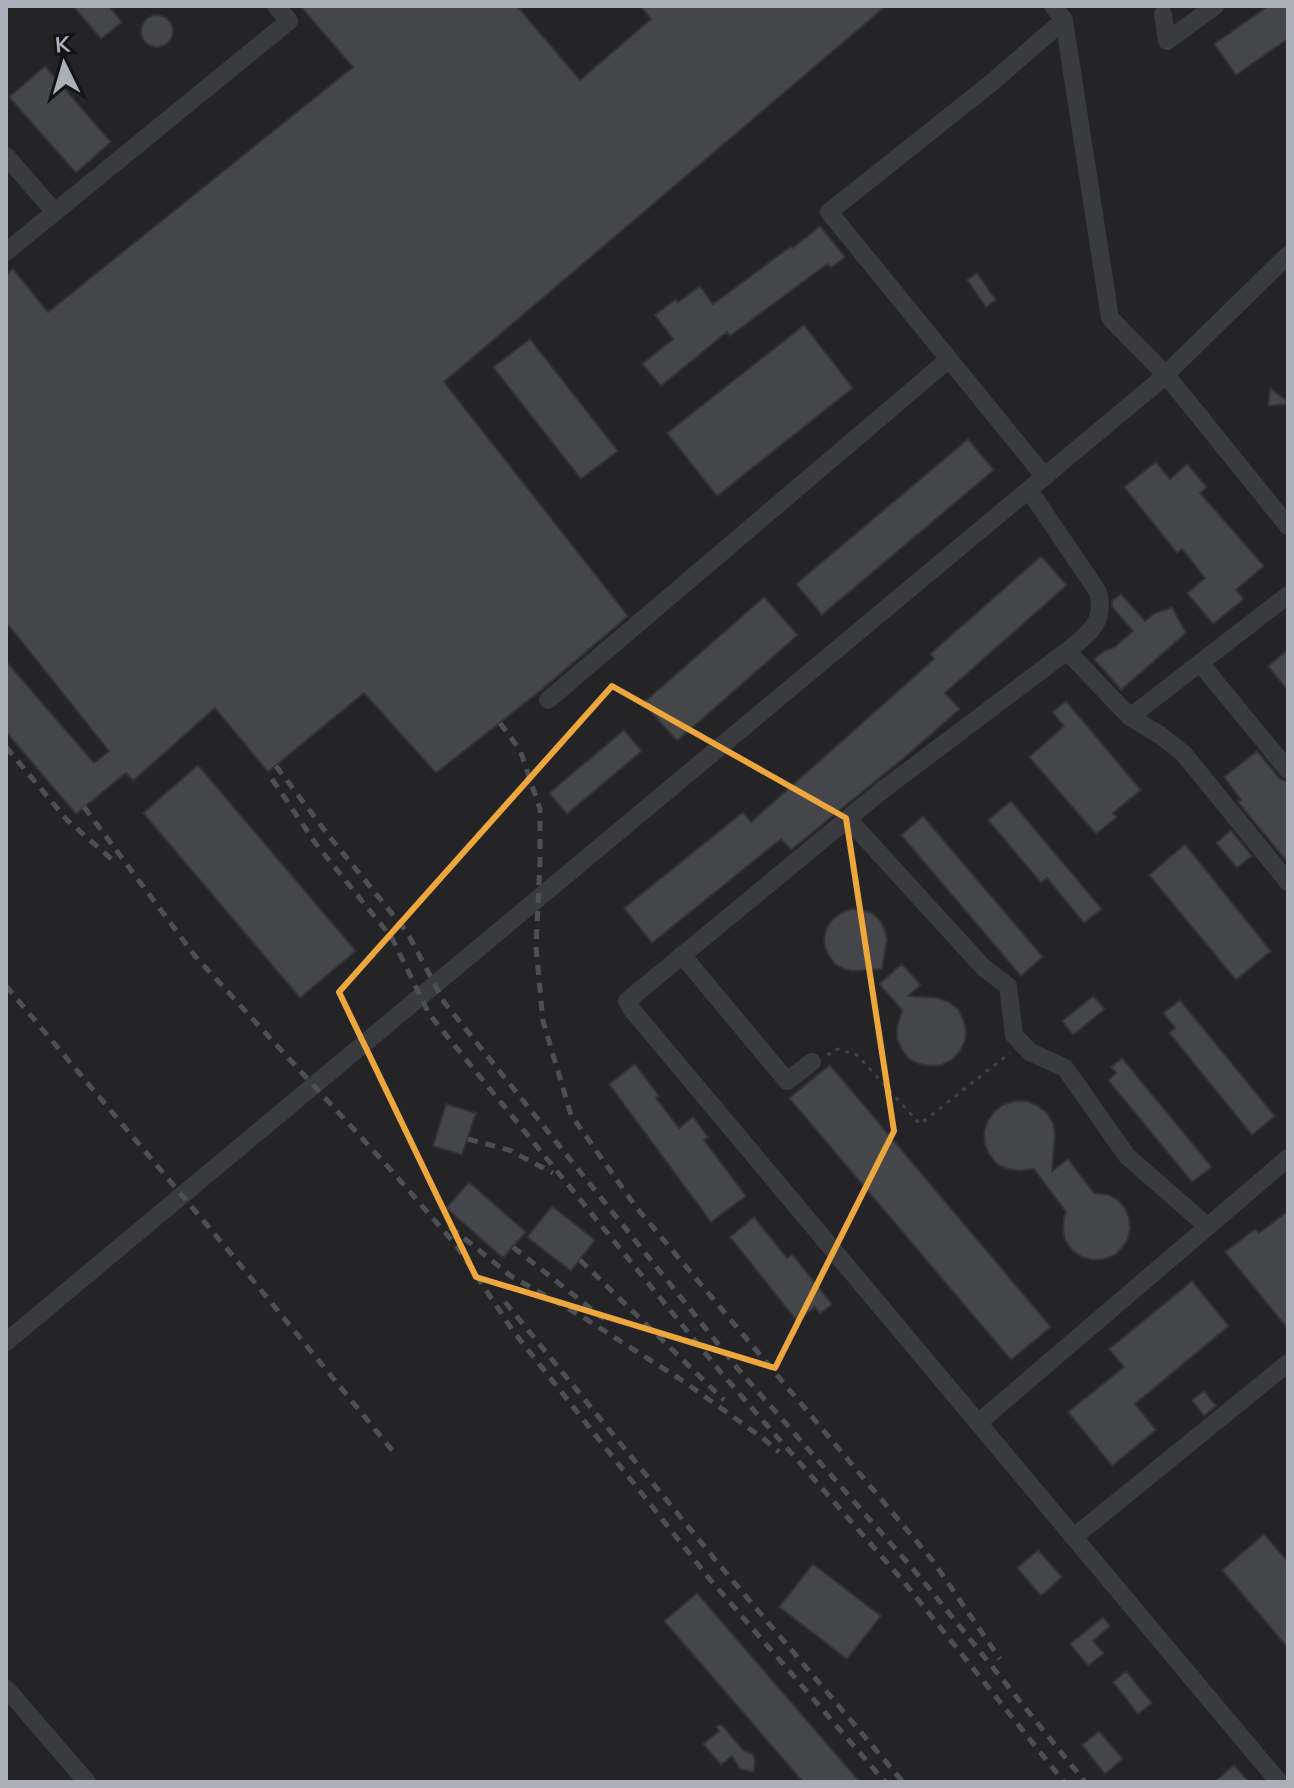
<svg xmlns="http://www.w3.org/2000/svg" width="1294" height="1788" font-family="'Nunito Sans',sans-serif">
<style>
.built{fill:#242427}
.building{fill:#45464a;stroke:#323236;stroke-width:2}
.lines{fill:none;stroke-linecap:round;stroke-linejoin:round}
.path{stroke:#3f4246;stroke-width:3;stroke-dasharray:4 6;stroke-linecap:butt}
.minor{stroke:#393b3f;stroke-width:18}
.rail{stroke:#4c4f54;stroke-width:5;stroke-dasharray:10 8;stroke-linecap:butt}
.marked{fill:none;stroke:#eea73c;stroke-width:6;stroke-linejoin:round}
</style>
<rect width="100%" height="100%" fill="#18181a"/>
<path class="built" d="M6 6H1288V1782H6Z"/>
<path class="building" d="M73 6H109L122 22 101 39Z
M300 6H517L580 80 651 19 640 6H886L444 382 628 616 539 692 436 773 364 693 268 772 215 708 133 781 126 773 76 814 6 732V661L94 763 109 751 6 622V275L13 269 48 312 353 67Z
M1268 6H1288V39L1236 75 1214 44Z
M141 31a16 16 0 1 1 32 0a16 16 0 1 1-32 0Z
M45 66 111 142 76 173 9 97Z
M820 226 845 257 831 268 827 264 730 336 727 332 661 386 642 364 673 339 655 315 676 299 678 302 700 286 713 304 791 246 793 248Z
M977 273 996 300 986 307 967 280Z
M804 325 853 388 717 496 667 433Z
M530 339 618 451 581 479 493 367Z
M1270 388 1288 402V404L1268 406Z
M968 439 994 470 822 615 796 584Z
M1156 462 1170 479 1187 464 1207 487 1200 493 1264 566 1236 590 1244 599 1213 624 1187 593 1205 578 1182 549 1177 553 1124 487Z
M1041 556 1067 585 945 693 960 709 904 758 791 850 781 839 652 943 624 908 743 812 751 822 934 659 930 654Z
M1121 594 1145 621 1155 613 1172 607 1186 633 1121 690 1094 659 1104 651 1115 647 1133 631 1112 607V601Z
M764 597 798 635 677 741 643 703Z
M1288 649V691L1268 666Z
M1066 701 1141 790 1113 813 1117 817 1096 834 1029 757 1064 726 1052 712Z
M624 730 642 751 567 814 549 793Z
M1257 751 1279 778 1288 782V863L1238 802 1241 800 1224 777Z
M198 765 356 951 300 998 143 813Z
M1011 801 1102 909 1084 923 1047 878 1041 883 988 820Z
M923 816 1043 957 1021 976 901 835Z
M1231 830 1252 856 1237 868 1216 843Z
M1185 844 1271 951 1236 980 1149 875Z
M851 909 862 910 872 913 880 920 885 930 887 940 882 969 853 971 844 969 835 964 829 956 825 947 824 937 827 928 832 920 841 913Z
M902 964 921 985 908 996 939 998 949 1002 958 1009 963 1019 966 1030 965 1041 960 1051 953 1059 942 1065 931 1066 919 1064 909 1059 902 1050 897 1039V1027L902 1010 879 984Z
M1093 996 1105 1009 1073 1035 1062 1021Z
M1180 1000 1275 1116 1252 1135 1169 1033 1175 1028 1163 1013Z
M1122 1058 1212 1167 1192 1182 1108 1080 1116 1073 1111 1067Z
M635 1064 659 1096 656 1098 679 1128 693 1117 708 1137 704 1140 746 1196 711 1222 609 1084Z
M830 1065 1051 1327 1011 1360 789 1098Z
M1015 1101H1027L1038 1106 1047 1113 1053 1123 1055 1134 1052 1171 1068 1159 1094 1193 1109 1195 1118 1200 1125 1208 1129 1218 1130 1228 1128 1239 1122 1248 1115 1255 1105 1259 1093 1260 1082 1257 1072 1250 1065 1240 1063 1229 1064 1217 1066 1212 1034 1169 1019 1171 1007 1169 997 1164 989 1154 985 1144 984 1132 988 1120 995 1111 1004 1104Z
M446 1104 476 1113 462 1155 433 1146Z
M469 1182 526 1232 503 1258 446 1208Z
M552 1206 595 1240 571 1271 527 1237Z
M1288 1211V1329L1225 1252 1255 1229 1259 1233Z
M754 1217 787 1258 792 1254 832 1304 820 1314 815 1307 797 1321 730 1237Z
M1192 1281 1229 1326 1135 1404 1156 1430 1112 1466 1068 1412 1124 1367 1109 1349Z
M1204 1391 1216 1406 1204 1416 1192 1400Z
M1264 1534 1288 1562V1648L1222 1570Z
M1038 1550 1062 1577 1041 1596 1017 1568Z
M813 1564 881 1616 847 1659 779 1607Z
M697 1593 860 1782H803L664 1621Z
M1103 1617 1110 1626 1093 1641 1104 1653 1088 1666 1070 1644Z
M1126 1671 1152 1703 1138 1714 1113 1682Z
M721 1724 744 1751 753 1754 755 1760 754 1772 740 1769 732 1756 721 1765 703 1744 719 1731 716 1727Z
M1099 1731 1123 1759 1105 1774 1082 1745Z
M1234 1765 1249 1782H1214Z"/>
<g class="lines">
<path class="path" d="M827 1055 838 1049 857 1055 920 1124 1010 1053"/>
<path class="minor" d="M1053 6 1064 20 1110 318 1166 375 1288 526
M1163 14 1167 41 1215 6
M6 156 54 211
M6 252 289 21 276 6
M1045 477 829 212 990 84 1064 20
M1029 490 1098 592C1106 623 1088 634 1067 651
M1200 663 1288 770
M548 700 949 359
M1130 717 1160 735 1183 753 1288 882
M848 819 984 968 1008 986 1014 1035 1030 1052 1065 1068 1127 1156 1207 1226
M682 955 787 1081 812 1062
M6 1342 1159 381 1288 255
M978 1423 1288 1158
M1074 1537 1288 1363
M6 1688 87 1782
M1279 1782 633 1011 627 1001 880 792 1067 651 1130 717 1288 595"/>
<path class="rail" d="M500 723 520 750 540 809V862L536 947 543 1021 571 1115 636 1207 933 1561 1000 1659
M6 747 67 820 116 863
M276 766 329 836 407 932 444 1002 739 1370 920 1577 1085 1782
M272 779 316 844 392 938 429 1014 723 1375 904 1582 1064 1782
M84 807 195 956 391 1170 456 1245 513 1331 708 1577 885 1782
M6 986 233 1256 396 1455
M468 1139 509 1150 553 1173
M450 1227 511 1276 581 1316 683 1381 764 1439 779 1452
M513 1247 604 1319
M580 1260 724 1400
M505 1302 722 1568 903 1782"/>
</g>
<path class="marked" d="M612 686 846 818 894 1131 775 1368 476 1277 339 992Z"/>
<rect width="1294" height="1788" fill="none" stroke="#abb0ba" stroke-width="16"/>
<g transform="translate(64 64) rotate(355)" stroke="#131315" stroke-width="6" paint-order="stroke">
<path d="M0-6L14 30L0 20L-14 30Z" fill="#abb0ba"/>
<text y="-12" font-size="22" font-weight="bold" text-anchor="middle" fill="#abb0ba">K</text>
</g>
</svg>
